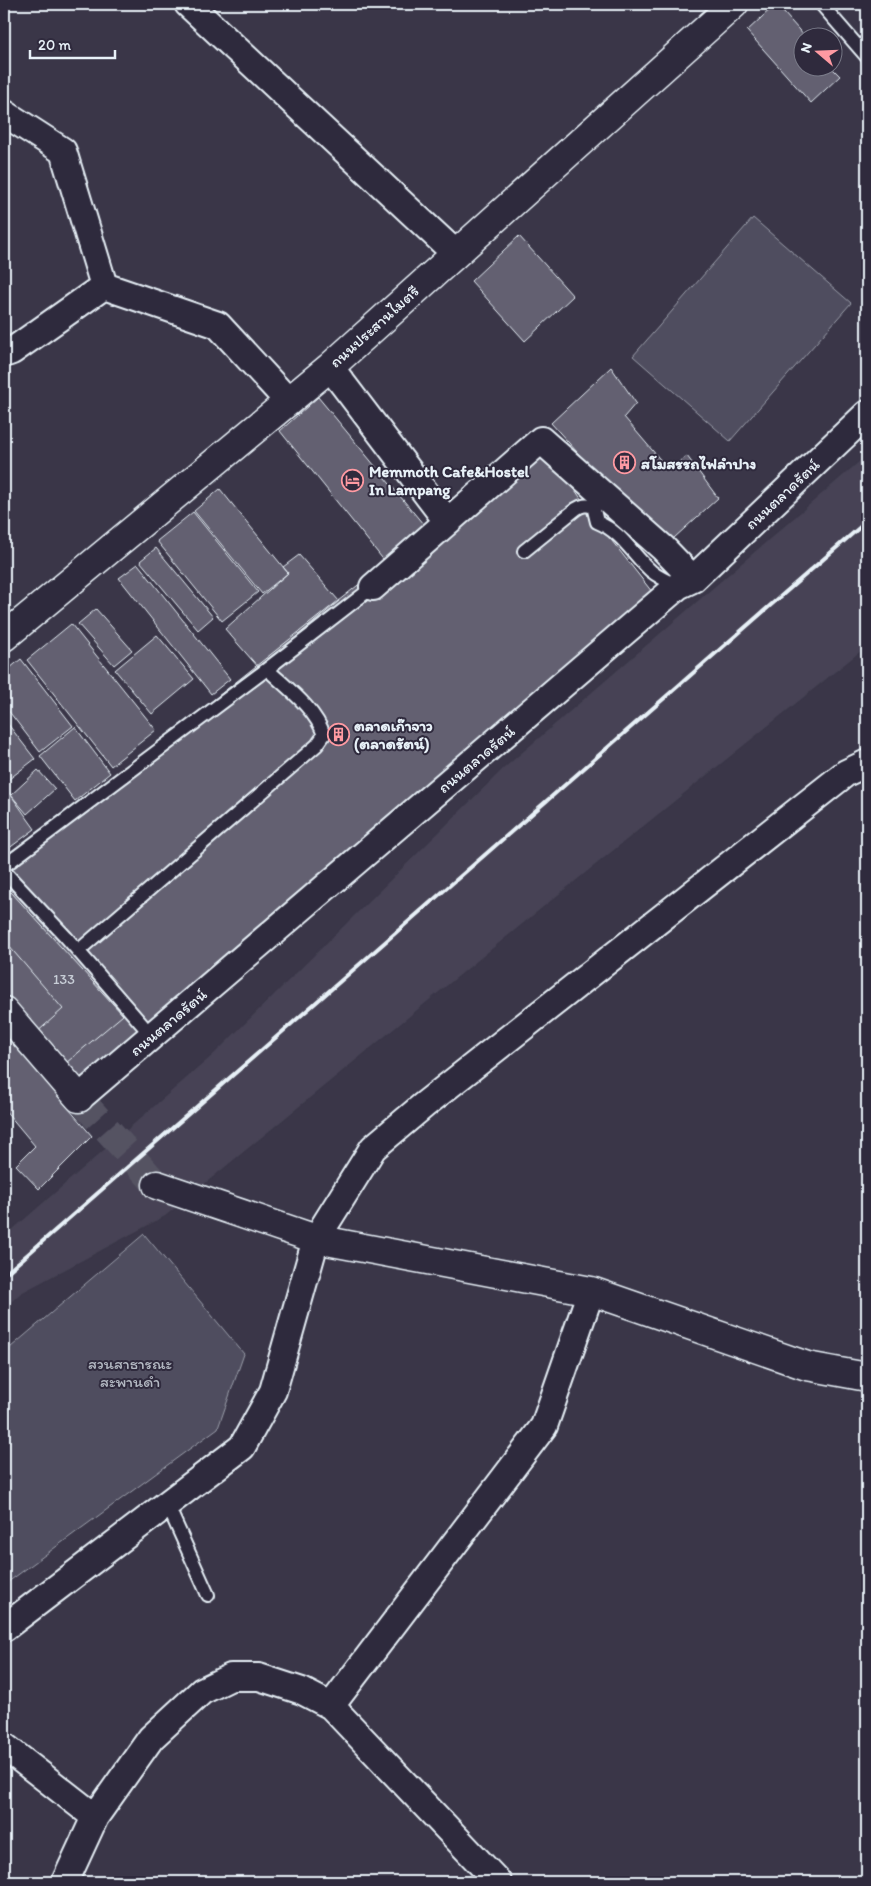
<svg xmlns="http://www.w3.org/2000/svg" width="871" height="1886" font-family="Itim,'Playpen Sans Thai',sans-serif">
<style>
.built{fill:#464354}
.green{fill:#504e5f;stroke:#9ca0ac}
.building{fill:#636171;stroke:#e8f1f8}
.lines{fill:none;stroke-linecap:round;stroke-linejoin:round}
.secondary-tunnel{stroke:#545262;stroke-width:28;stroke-dasharray:28 14;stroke-linecap:butt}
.lane-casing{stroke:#e8f1f8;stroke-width:16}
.street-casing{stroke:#e8f1f8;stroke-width:30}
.secondary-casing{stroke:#e8f1f8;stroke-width:31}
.lane{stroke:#2f2a3d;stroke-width:12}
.street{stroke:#2f2a3d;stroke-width:26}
.secondary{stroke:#2f2a3d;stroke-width:28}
.rail{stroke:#e8f1f8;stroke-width:4}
.labels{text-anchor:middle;stroke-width:4;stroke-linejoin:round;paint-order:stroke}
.number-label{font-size:14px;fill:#c7cdd6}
.street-label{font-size:16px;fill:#e8f1f8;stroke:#2f2a3d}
.poi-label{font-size:16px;font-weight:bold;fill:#e8f1f8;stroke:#2f2a3d;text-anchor:start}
.park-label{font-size:16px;fill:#b3b8c2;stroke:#2f2a3d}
</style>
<rect width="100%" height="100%" fill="#3a3648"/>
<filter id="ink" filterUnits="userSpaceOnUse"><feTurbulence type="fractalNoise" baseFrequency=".02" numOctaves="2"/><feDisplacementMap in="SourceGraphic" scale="10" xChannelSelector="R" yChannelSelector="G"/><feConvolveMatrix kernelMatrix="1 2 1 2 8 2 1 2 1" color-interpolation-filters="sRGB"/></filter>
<g filter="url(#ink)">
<path class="built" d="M867 455V646L538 911 165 1216 21 1293 4 1308V1237L213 1055 503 769Z"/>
<path class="green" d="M753 218 851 303 730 441 633 356Z
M144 1234 244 1354 218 1428 4 1585V1353Z"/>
<path class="building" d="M776 4 806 38H804V68H832L840 76 811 103 747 31Z
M519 236 573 296 525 341 471 281Z
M611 367 636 403 624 417 669 470 687 456 718 498 663 548 551 423Z
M318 397 428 530 386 563 280 431Z
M541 440 597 522 660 602 79 1098 4 1011V866Z
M220 489 288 573 262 594 194 511Z
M193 512 258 592 222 621 157 541Z
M156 548 213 617 198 630 140 561Z
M299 555 339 601 259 668 225 629 288 573 283 567Z
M138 564 230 679 211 694 119 578Z
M96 609 132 650 114 665 78 624Z
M71 624 156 730 111 766 27 660Z
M157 635 194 679 152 714 115 670Z
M21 659 73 726 40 752 4 705V673Z
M4 719 35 759 4 783Z
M75 727 110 773 75 801 40 756Z
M38 770 55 789 27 814 11 795Z
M8 791 35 829 4 852V794Z
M11 892 123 1015 60 1068 35 1034 63 1009 8 945 4 949V898Z
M4 1033 92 1136 39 1189 16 1165 35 1146 4 1109Z"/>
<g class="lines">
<path class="secondary-tunnel" d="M79 1098 157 1185"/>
<defs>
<path id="lane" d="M821 4 867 57
M524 551 576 509C582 505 586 505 593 506L597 522C623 533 631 553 651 571 658 577 669 582 678 586
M4 866 267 669 373 587
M4 871 66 937 152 1036
M78 951 317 745 324 735C315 708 287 688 267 669
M167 1504 208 1595"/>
<path id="street" d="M188 4 455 253
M4 113 63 151 104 286
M4 354 12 351 104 286 218 325 289 402
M330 367 447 521
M373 587 541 440 663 548 693 579
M79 1098 678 586 693 579 867 414
M4 1628 242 1447 273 1391 316 1239 373 1148 424 1105 846 773 867 763
M331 1706 544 1426 591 1291
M4 1746 95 1817
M65 1882 95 1817 151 1738 202 1691 231 1677H259L302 1691 331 1706 498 1882"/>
<path id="secondary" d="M4 637 330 367 734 4
M4 1011 79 1098
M157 1185 316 1239 591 1291 807 1366 867 1377"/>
</defs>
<use href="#lane" class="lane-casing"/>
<use href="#street" class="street-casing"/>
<use href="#secondary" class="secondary-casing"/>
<use href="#lane" class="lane"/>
<use href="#street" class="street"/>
<use href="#secondary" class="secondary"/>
<path class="rail" d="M4 1275 867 521"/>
</g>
</g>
<defs>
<symbol id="building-ring" viewBox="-11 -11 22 22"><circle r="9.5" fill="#2f2a3d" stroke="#ff9aa2" stroke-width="1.5"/><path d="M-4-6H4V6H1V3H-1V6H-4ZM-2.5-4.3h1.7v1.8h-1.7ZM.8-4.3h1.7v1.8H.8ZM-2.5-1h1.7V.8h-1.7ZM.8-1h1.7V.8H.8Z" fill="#ff9aa2"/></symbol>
<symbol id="hotel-ring" viewBox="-11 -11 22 22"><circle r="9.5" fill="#2f2a3d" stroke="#ff9aa2" stroke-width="1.5"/><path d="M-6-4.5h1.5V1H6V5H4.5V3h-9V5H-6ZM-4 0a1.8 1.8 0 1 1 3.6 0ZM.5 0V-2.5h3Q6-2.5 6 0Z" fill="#ff9aa2"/></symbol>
</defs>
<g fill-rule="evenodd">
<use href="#building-ring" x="612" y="450" width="25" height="25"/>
<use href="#hotel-ring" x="340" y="468" width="25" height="25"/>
<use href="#building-ring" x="326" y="722" width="25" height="25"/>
</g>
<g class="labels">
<g class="number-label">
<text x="64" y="984">133</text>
</g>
<g class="street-label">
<text transform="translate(374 326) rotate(-42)" y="6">ถนนประสานไมตรี</text>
<text transform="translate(782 494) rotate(-43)" y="6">ถนนตลาดรัตน์</text>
<text transform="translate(476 759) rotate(-40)" y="6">ถนนตลาดรัตน์</text>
<text transform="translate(168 1022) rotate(-40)" y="6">ถนนตลาดรัตน์</text>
</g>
<g class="poi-label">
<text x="641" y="469">สโมสรรถไฟลำปาง</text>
<text x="369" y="477">Memmoth Cafe&amp;Hostel<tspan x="369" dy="18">In Lampang</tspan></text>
<text x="354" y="731">ตลาดเก๊าจาว<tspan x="354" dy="18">(ตลาดรัตน์)</tspan></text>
</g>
<g class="park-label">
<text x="130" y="1369">สวนสาธารณะ<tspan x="130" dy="18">สะพานดำ</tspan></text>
</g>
</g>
<rect width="871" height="1886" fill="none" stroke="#2f2a3d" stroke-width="20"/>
<rect x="10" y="10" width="851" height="1866" fill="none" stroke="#e8f1f8" stroke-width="2" filter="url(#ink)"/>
<g transform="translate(818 52) rotate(289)"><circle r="24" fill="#2f2a3d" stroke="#797a88"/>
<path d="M0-4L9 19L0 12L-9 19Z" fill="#ff9aa2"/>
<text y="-8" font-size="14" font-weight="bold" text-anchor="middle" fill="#e8f1f8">N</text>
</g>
<path d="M30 50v8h85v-8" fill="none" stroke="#e8f1f8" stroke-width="2.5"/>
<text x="38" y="50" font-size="15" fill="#e8f1f8" stroke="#2f2a3d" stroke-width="4" paint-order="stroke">20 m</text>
</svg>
